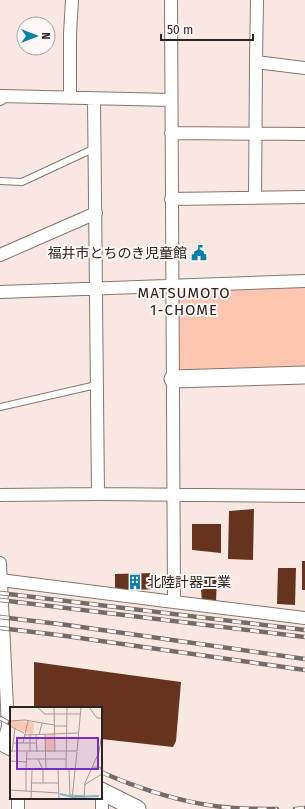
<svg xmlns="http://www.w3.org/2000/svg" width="305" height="809" font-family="'Fira Sans','Noto Sans JP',sans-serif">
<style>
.green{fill:#fdc6b0}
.building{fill:#66341e}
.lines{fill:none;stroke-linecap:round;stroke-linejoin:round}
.lane-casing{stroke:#847670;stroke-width:8}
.street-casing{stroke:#847670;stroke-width:14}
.secondary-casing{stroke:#847670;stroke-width:19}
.lane{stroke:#fff;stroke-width:6}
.street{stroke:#fff;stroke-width:12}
.secondary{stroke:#fff;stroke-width:17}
.rail-casing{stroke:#756b67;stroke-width:4.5}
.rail{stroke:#fef7f5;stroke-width:3;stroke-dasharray:9;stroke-linecap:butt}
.labels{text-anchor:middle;stroke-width:4;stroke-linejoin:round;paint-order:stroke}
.poi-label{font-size:14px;fill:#2a2422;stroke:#fef7f5;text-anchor:end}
.neighbourhood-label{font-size:15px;letter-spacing:1px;fill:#2a2422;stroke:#fef7f5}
.inset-river{fill:none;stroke:#77b9d7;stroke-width:2}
.inset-road{fill:none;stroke:#a69a95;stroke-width:1}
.view{fill:#7b2cbf;fill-opacity:0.15;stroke:#7b2cbf;stroke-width:2}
.inset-edge{fill:none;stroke:#2a2422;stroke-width:2}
</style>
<rect width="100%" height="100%" fill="#f8e8e1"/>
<path class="green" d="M305 281V375L173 379 171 285Z"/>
<path class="building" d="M254 509 253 560 228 559 229 511Z
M192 524H221V553L192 550Z
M302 561H305V590H302Z
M278 568H296L295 605 277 604Z
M155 573V589L115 591V574Z
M200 575H217L216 603 202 602Z
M34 662 181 682 176 741 173 747 101 739V708H34Z"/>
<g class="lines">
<defs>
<path id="lane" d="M0 181 22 182 95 148
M0 407 96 385"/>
<path id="street" d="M171 0 174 602 305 618
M257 0 256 62 305 68
M70 98V34L72 0
M0 99 1 96 171 100
M94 99 98 494
M171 133 305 134
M255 198 256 62
M171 199 305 197
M0 255 96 213
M0 292 305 281
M0 495 98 494 305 496
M0 563 8 727 3 743
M0 580 174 602
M18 809V798
M102 809V792"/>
<path id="secondary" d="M173 379 305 375
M0 741 11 747
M101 791 137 809"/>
</defs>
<use href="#lane" class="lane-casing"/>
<use href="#street" class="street-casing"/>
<use href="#secondary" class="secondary-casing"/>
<use href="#lane" class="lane"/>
<use href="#street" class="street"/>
<use href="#secondary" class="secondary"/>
<defs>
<path id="rail" d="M0 593 305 630
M0 600 305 637
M0 617 67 625 305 659
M0 628 66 636 305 670
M0 718 11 724
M101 772C142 790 189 805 234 808 249 809 263 809 277 809
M295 809 305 808"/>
</defs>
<use href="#rail" class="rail-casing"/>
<use href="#rail" class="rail"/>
</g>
<defs>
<symbol id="civic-bare" viewBox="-9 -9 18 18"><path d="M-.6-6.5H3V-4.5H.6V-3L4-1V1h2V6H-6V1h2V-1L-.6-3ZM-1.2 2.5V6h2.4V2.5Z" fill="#0680a6" stroke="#fef7f5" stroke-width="2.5" paint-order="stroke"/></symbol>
<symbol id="building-bare" viewBox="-9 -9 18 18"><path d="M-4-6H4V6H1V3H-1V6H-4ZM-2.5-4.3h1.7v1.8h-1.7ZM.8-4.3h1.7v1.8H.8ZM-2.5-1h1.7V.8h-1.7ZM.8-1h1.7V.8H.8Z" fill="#0680a6" stroke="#fef7f5" stroke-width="2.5" paint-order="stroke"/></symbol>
</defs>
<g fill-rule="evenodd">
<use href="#civic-bare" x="188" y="242" width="22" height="22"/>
<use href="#building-bare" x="124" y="571" width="22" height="22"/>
</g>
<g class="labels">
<g class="poi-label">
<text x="187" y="258">福井市とちのき児童館</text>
<text x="147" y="587" text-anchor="start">北陸計器工業</text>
</g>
<g class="neighbourhood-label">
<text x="184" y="298">MATSUMOTO<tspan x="184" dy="17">1-CHOME</tspan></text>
</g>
</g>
<g transform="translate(10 707)">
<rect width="92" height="92" fill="#f8e8e1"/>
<path d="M0 14 24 15 23 28 0 19ZM44 26 45 45H35V28Z" fill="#fdc6b0"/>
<path class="inset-river" d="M50 87 63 90 89 89"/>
<path class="inset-road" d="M27 0 35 7H71M44 0 45 45M79 0 87 11H92M0 14 15 13 44 18M0 19 14 26M44 19H57M35 27 36 63M14 28 69 26M26 28 27 45M29 28 32 16M3 36H13L18 14M13 36H26M0 44H67L71 0M2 45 5 21M17 45 16 62H81M20 45V28M17 52H56M28 52 33 63V76M0 54 17 55M82 60H90L92 64M56 62 57 0M59 62 60 88 74 89M48 63 49 92M22 76H49M74 78 92 67M0 83 49 86M16 85V62M21 92 22 63M62 92 67 45M74 92 75 76 89 45 92 26"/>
<path class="view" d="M7 31H88V62H7Z"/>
<rect width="92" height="92" class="inset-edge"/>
</g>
<g transform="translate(36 36) rotate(90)"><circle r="19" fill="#fef7f5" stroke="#a9a3a1"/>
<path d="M0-3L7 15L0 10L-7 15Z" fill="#0680a6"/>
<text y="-6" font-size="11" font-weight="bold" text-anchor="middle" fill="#2a2422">N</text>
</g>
<path d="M161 34v6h92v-6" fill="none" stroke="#2a2422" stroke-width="2"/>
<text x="167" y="34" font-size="12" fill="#2a2422" stroke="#fef7f5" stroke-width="3" paint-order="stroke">50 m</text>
</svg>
